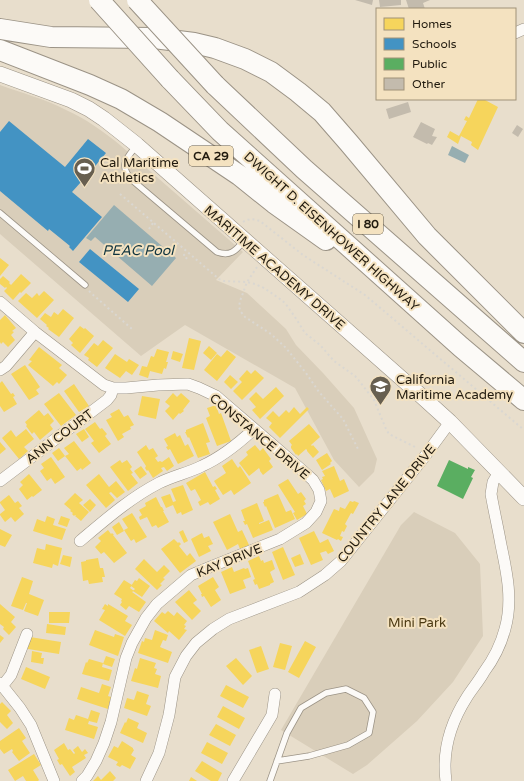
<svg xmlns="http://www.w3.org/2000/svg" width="524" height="781" font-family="'Varela Round',sans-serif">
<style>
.green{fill:#d9ceba}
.water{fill:#96aeb1}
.homes{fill:#f6d55c}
.schools{fill:#4393c3}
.public{fill:#5aae61}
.building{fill:#c3bbad}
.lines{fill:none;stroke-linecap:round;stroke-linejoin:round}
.lane-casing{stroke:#9b9386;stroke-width:7}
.street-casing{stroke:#9b9386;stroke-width:12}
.secondary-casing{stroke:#9b9386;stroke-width:16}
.highway-casing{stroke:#9b9386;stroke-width:22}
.path{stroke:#dad7d1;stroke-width:2;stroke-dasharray:2 3;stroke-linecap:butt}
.lane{stroke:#fcfaf7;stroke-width:5.5}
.street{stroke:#fcfaf7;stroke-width:11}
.secondary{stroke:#fcfaf7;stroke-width:15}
.highway{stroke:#fcfaf7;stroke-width:20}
.highway-bridge-casing{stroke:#9b9386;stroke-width:22;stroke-linecap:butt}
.highway-bridge{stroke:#fcfaf7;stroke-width:20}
.labels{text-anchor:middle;stroke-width:4;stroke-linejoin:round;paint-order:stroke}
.shield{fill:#f4e2c0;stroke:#605643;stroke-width:1}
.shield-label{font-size:12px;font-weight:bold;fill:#211a0e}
.poi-label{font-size:13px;fill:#211a0e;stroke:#f4e2c0;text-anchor:start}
.street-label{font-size:13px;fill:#211a0e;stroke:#f4e2c0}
.park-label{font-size:13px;fill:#4b3911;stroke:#f4e2c0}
.water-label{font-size:14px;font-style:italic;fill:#0f343f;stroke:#f4e2c0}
</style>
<rect width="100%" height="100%" fill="#e8decc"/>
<path class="green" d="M0 85C22 93 45 99 66 110 86 119 103 131 120 145L243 252 216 280 247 293 286 329 296 345 323 373 354 408 377 459 374 472 359 487 334 460 295 388 185 325 141 356 0 234Z
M414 512 455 533 480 564 483 636 453 682 417 721 367 765 353 774 281 730 401 525Z"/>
<path class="water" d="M452 146 469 155 465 163 448 155Z
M114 205 176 258 152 286 95 237 91 241 86 238Z"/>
<path class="homes" d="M478 99H485V100L498 107 478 150 471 145 472 142 461 136 458 144 447 137 450 131 459 136 467 121 464 120 466 116 469 118Z
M0 258 9 265 0 276Z
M21 274 31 283 21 293 20 292 13 300 4 291 7 288 6 287 5 288 0 284V279L3 276 10 282 9 283 11 285Z
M44 291 54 300 37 318 18 301 26 293 32 298 37 293 39 296Z
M63 309 74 318 59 337 48 329 49 328 46 326 47 325 40 319 45 313 51 317 54 312 58 315Z
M5 315 16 328 12 331 14 332 11 335 15 340 8 347 3 342 1 344 0 342V320Z
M80 326 84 329 85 328 94 336 80 353 71 345 73 343 69 339Z
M189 338 201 341 194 370 182 368Z
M103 340 113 348 97 367 88 360 89 358 84 355 94 343 98 346Z
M209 346 217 353 211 360 203 353Z
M39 347 62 365 59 368 67 375 59 384 57 382 53 386 28 365 32 361 29 360Z
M157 349 169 352 166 362H168L166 369 164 368 162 374 150 371 148 378 139 375 142 366 147 367 151 356 154 357Z
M227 350 236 357 217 381 204 370 217 354 221 357Z
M173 351 183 354 180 362 171 359Z
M115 354 127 362 129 359 139 365 132 375 126 371 120 378 105 368Z
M25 365 40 387 36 390 39 394 29 400 11 374Z
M247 370 251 374 255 370 264 378 242 400 233 391 242 382 239 379Z
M230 375 238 382 231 389 224 382Z
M2 381 11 394 13 393 15 396 13 397 17 404 4 412 0 406V383Z
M74 384 89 406 79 412 64 391Z
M276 387 284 396 260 419 252 410 256 407 249 399 256 392 263 399Z
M59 393 76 415 61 426 44 404Z
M173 393 177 397 181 393 190 401 183 410 184 411 180 414 179 413 173 420 165 411 170 406 165 402Z
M142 396 160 399 156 419 138 415Z
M216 405 219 414 221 413 231 441 217 446 206 418 210 416 207 408Z
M294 407 300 414 307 407 309 409 280 438 269 427 272 423 266 418 273 411 279 417 286 410 289 413Z
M119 409 124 417 128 415 134 425 130 427 131 429 122 434 124 437 118 441 106 420 112 417 110 414Z
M39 410 44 416 48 413 54 421 50 425 53 429 40 440 34 432 32 434 26 426 27 425 25 422Z
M95 422 100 429 102 428 107 434 105 436 111 444 99 453 91 443 94 441 85 429Z
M203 423 210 442 206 443 210 454 198 458 189 437 188 438 185 432H186V430Z
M309 424 320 437 311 445 312 446 313 445 319 452 313 458 307 451V450L306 449 298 456 297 454 296 455 291 448V446L292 445 289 441Z
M26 429 34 439 24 447 28 451 19 459 2 438 11 430 16 437Z
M84 429 89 437 82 442 76 434Z
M175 433 177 437 180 435 185 446 188 444 194 456 178 464 170 449 168 450 166 447 168 446 164 439Z
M74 441 91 463 82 470 81 468 77 471 65 456 69 454 64 448Z
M0 442 6 449 0 454Z
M146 445 149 450 153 448 158 456 155 458 158 462 160 461 162 462 169 457 174 466 167 471 164 467 161 468 163 471 153 478 148 470 147 471 145 468 146 466 137 452Z
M255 445 260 451 263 448 271 459 269 461 273 467 263 475 260 471V470L259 468 249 476 239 463 248 455 246 452Z
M59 448 65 456 58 461 52 453Z
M327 453 332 461 330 463 331 464 322 470 316 460Z
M51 457 65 477 55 484 51 478 47 481 40 471 44 468 41 464Z
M232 459 238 468 240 466 251 483 234 495 231 490 223 495 214 481 226 473 222 466Z
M120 460 122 463 127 460 132 467 130 469 133 473 131 474 138 483 128 491 110 467Z
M141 466 147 474 140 479 134 471Z
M334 466 340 481 344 479 349 491 334 498 330 489 326 491 321 480 323 479 322 477 325 476 322 471Z
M205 472 213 487 215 486 217 489 215 490 220 499 210 505 208 502 200 506 198 502 201 500 195 489 191 491 186 483Z
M29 474 42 490 33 497 32 496 27 500 19 489 23 485 20 482Z
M99 474 109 487 116 481 125 492 117 498 111 492 109 493 115 500 106 508 86 485Z
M288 479 298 494 301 492 306 499 304 501 306 504 303 506 307 514 297 520 293 513 295 512 278 485Z
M183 485 193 510 182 515 181 512 177 514 173 505 166 508 161 497 170 494 173 502 176 501 171 489Z
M75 493 83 500 79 503 89 512 81 521 75 516H76L75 515 74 516 72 514 73 513 70 511 71 510 64 504Z
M278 494 286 512 291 510 295 519 275 528 266 506 265 507 263 502H264V500Z
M9 495 15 503 18 501 22 506 19 508 24 514 15 522 11 517 5 522 0 515V514L5 510 0 503V502Z
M156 497 161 507H162L164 511H163L169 522 158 528 156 525 152 527 147 517 140 520 139 517 142 515 139 510 146 506 145 503Z
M90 499 96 505 90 512 83 505Z
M350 501 353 502 354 501 359 503 353 514 351 513 345 524 347 526 344 532 342 531 340 536 343 537 341 541 338 539 337 540 322 533 334 509 339 511 340 507 345 509Z
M257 503 264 521 259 523V524L269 520 273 530 253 538 247 524 245 525 243 521H245L241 510Z
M132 513 147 537 136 543 134 539 131 541 124 530 128 528 122 519Z
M230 514 238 532 242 530 249 545 240 549 238 544 227 550 213 522Z
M47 516 55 519 53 525 66 529 62 540 33 531 37 519 45 522Z
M61 516 70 519 67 527 58 524Z
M119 522 124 531 117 535 112 527Z
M0 529 12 535 5 547 0 545Z
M108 530 111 534 112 533 114 535H113L127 553 114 563 104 552 101 554 95 547 101 541 98 538Z
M183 530 188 541 184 543 179 532Z
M314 531 320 543 328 539 334 551 328 554 326 551 320 553 323 560 311 565 299 538Z
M202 533 204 538 209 536 213 544 208 546 211 551 199 557 191 539Z
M174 539 178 543 179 542 181 544 179 546 187 556 190 553 196 561 180 573 161 549Z
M46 544 62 548 58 566 53 564 52 568 33 563 37 548 45 550Z
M283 547 295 575 283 580 272 552Z
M300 554 304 564 295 567 291 558Z
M63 555 72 557 70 567 60 564Z
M259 556 261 561 263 560 264 563 272 560 275 569 270 572 274 582 270 584V585L259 589 257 584 255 585 253 580 255 579 248 561Z
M98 558 100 568H103L105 577H102L103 582 89 584 88 580 83 581 81 562 86 561V560Z
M144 559 157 572 164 565 170 571 163 578 165 579 160 584 162 585 157 590 135 569Z
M232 567 234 572 244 568 245 569 248 568 251 577 243 580 246 588 230 594 221 572Z
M22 577 33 581 29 594 44 600 38 616 24 611 27 603H26L23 610 11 606Z
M213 577 219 587 215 590 221 600 211 607 204 596 202 597 201 594H202L198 586Z
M139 578 150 586 142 597 133 591 135 589 131 586 135 580 137 581Z
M124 580 132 585 130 588 134 591 132 592 146 602 139 612 129 606 126 610 120 605 122 602 121 601 122 599 114 594Z
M189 590 197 600 193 603 201 611 192 620 175 602Z
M0 604 15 617 11 622 16 627 9 635 3 629 4 627 0 624Z
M105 604 108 606V604L128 616 125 621 132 625 125 636 99 620 105 610 102 609Z
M168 611 174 616 177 612 187 621 184 625 186 626 184 629 187 630 179 640 169 631 168 633 154 621 162 612 165 614Z
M49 612H70L69 623H49Z
M47 624 66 627 65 635 46 633Z
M95 630 114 637 115 634 124 637 118 656 89 645Z
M155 630 168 635 166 641 163 640 160 647 172 652 168 663 138 653 142 641 144 642 145 638 152 640Z
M0 635 4 638 0 643Z
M30 637 61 642 59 654 28 649V647H27Z
M305 641 316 647 299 678 288 672Z
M280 643 292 646 285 670 273 667Z
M261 646 269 669 257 673 249 650Z
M32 651 42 653 41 658H44L43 664 31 662Z
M106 656 115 659 112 667 103 664Z
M140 658 156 663 154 668 157 669 155 674 161 676 158 688 131 681 135 668 137 669Z
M236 658 252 676 243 685 226 666Z
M89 659 103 663 102 667 112 670 109 681 82 674 86 662 87 663Z
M26 667 50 677 45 689 21 679Z
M102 684 111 687 108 696 111 697 108 709 77 699 81 687 99 693Z
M226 685 249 697 243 708 220 696Z
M137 691 149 695 146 704 151 706 147 716 124 708 127 698 134 700Z
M2 702 11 711 7 715 13 723 7 729 0 722V704Z
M223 706 245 718 239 729 217 717Z
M91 710 100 713 97 723 89 721 88 724 98 727 94 739 65 730 69 718 74 720 76 715 88 719Z
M128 718 139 723 137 728 147 733 143 743 120 733 125 722 126 723Z
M216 724 236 735 230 746 209 735Z
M19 728 26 738 22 741 30 753 19 761 12 752 13 751 12 749 4 754 0 749V741Z
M122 741 133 748V749L134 750 131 755 136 758 130 769 122 765 120 767 116 765 118 762 108 757 114 746 118 748Z
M207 742 228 753 222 764 201 753Z
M64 743 68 750 70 749 74 754 75 753 73 750 78 746 82 752 85 749 88 753 84 755 86 758 72 767 75 772 70 776 62 764 60 765 57 760 59 759 54 750Z
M34 754 41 765 33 770 39 780 38 781H26L23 776 15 781 8 770Z
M202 761 222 773 218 781H211L195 771Z
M110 771 116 778 113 781H93L98 776 101 780Z
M191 777 197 781H189Z"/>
<path class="schools" d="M9 121 65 167 88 139 106 153 82 182H81L72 192 102 217 73 251 69 247 70 246 49 229 48 231 0 191V132Z
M90 249 139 289 128 302 79 262Z"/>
<path class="public" d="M449 460 468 469V467L475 470 471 477 473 478 463 499 437 486Z"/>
<path class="building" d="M355 0H373L372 5Z
M379 0H401V5L380 7Z
M406 0H430L423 3 425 9H409Z
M408 102 411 112 389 119 386 109Z
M421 122 435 129 432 136 437 137 432 145 428 143 427 144 413 137Z
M517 125 523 129 518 137 512 133Z"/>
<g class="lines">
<defs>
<path id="lane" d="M137 145C127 158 118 165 132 180L217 252C231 257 236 250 244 241
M0 213 85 285
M270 781 287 733 301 708 326 693 346 689 364 698 373 712 369 733 348 745 309 756 277 761"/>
<path id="street" d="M515 33 524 29
M0 302 35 332 104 385 113 388H126L158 385 188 384 199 388 216 396 303 471 313 480 319 490 321 501 316 512 306 523 280 539 210 567 191 575 157 604 146 618 132 643 126 658 111 722 104 743 96 761 87 776 82 781
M0 370 6 366 35 332
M0 481 107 400 111 395 113 388
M80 541C105 520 130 498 159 483 173 476 188 473 202 466 222 457 238 444 254 429
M0 683 20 708 31 725 54 781
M3 685 11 675 27 634
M146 781 159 753 169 715 175 677 186 656 196 643 213 629 229 619 299 592 325 575 341 561 425 456 450 422
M233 781 272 715 275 694
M446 781C442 751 451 722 467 697 472 689 479 681 484 672 493 660 501 644 505 629 513 601 507 573 501 545 498 528 494 511 491 494L493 482 499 472"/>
<path id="secondary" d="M0 74 71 100 89 109 104 119 137 145 418 393 450 422 524 498"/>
<path id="highway" d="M0 29 51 37 154 38 194 43 215 48 245 59 271 72 298 92 322 112 349 143 427 236 524 333
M0 50 90 85 121 99 160 122 239 175 274 203 326 240
M170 79 220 131 461 347 524 400
M215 85 304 169 524 362"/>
</defs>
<use href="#lane" class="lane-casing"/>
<use href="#street" class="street-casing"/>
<use href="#secondary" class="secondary-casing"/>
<use href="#highway" class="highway-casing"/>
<path class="path" d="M120 194 219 279 224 281 247 282 255 284 264 288 280 299 285 303 295 317 305 333 320 345 334 361 355 376 360 382 374 400 386 429 389 434 417 448
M243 222C249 218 254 219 260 221L303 255 365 295 524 430
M149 229 153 223
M186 259 187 257 184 255 187 252
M257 267 247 282 240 301 239 307 241 312 245 317 271 334 286 348 306 373 319 392 343 419 359 451
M89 291 91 293 132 329"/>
<use href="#lane" class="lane"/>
<use href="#street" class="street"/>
<use href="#secondary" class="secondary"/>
<use href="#highway" class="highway"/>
<defs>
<path id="highway-bridge" d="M99 0 170 79
M137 0 215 85"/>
</defs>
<use href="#highway-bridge" class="highway-bridge-casing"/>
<use href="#highway-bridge" class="highway-bridge"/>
</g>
<defs>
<symbol id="stadium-pin" viewBox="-11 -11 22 30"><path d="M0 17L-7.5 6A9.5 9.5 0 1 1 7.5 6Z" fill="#675f50" stroke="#f4e2c0"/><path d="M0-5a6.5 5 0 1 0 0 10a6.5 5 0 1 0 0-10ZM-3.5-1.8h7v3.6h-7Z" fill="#fff"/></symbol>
<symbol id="university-pin" viewBox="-11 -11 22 30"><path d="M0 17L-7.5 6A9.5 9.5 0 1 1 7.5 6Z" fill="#675f50" stroke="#f4e2c0"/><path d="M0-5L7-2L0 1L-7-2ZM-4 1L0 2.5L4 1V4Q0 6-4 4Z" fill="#fff"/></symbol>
</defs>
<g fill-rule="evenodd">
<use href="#stadium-pin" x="72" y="156" width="25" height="34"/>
<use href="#university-pin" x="368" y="374" width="25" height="34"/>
</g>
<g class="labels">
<g class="shield">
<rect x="189" y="146" width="44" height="20" rx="3"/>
<rect x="353" y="214" width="30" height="20" rx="3"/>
</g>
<g class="shield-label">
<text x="211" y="160">CA 29</text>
<text x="368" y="228">I 80</text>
</g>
<g class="poi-label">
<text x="100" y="167">Cal Maritime<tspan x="100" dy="15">Athletics</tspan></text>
<text x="396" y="384">California<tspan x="396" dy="15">Maritime Academy</tspan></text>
</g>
<g class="street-label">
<text transform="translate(332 231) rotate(42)" y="5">DWIGHT D. EISENHOWER HIGHWAY</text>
<text transform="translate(275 267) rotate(41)" y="5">MARITIME ACADEMY DRIVE</text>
<text transform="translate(59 436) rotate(-37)" y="5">ANN COURT</text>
<text transform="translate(260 436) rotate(40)" y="5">CONSTANCE DRIVE</text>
<text transform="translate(386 503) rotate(-51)" y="5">COUNTRY LANE DRIVE</text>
<text transform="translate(229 560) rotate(-22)" y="5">KAY DRIVE</text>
</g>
<g class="park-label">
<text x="417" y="627">Mini Park</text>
</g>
<g class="water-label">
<text x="138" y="255">PEAC Pool</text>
</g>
</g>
<rect x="376" y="8" width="140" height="92" fill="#f4e2c0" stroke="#a09279"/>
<rect x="384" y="18" width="20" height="12" fill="#f6d55c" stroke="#a09279"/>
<text x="412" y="28" font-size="12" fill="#211a0e">Homes</text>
<rect x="384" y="38" width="20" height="12" fill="#4393c3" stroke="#a09279"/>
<text x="412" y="48" font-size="12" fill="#211a0e">Schools</text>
<rect x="384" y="58" width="20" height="12" fill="#5aae61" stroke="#a09279"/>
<text x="412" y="68" font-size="12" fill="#211a0e">Public</text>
<rect x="384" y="78" width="20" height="12" fill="#c3bbad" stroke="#a09279"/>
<text x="412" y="88" font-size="12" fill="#211a0e">Other</text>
</svg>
